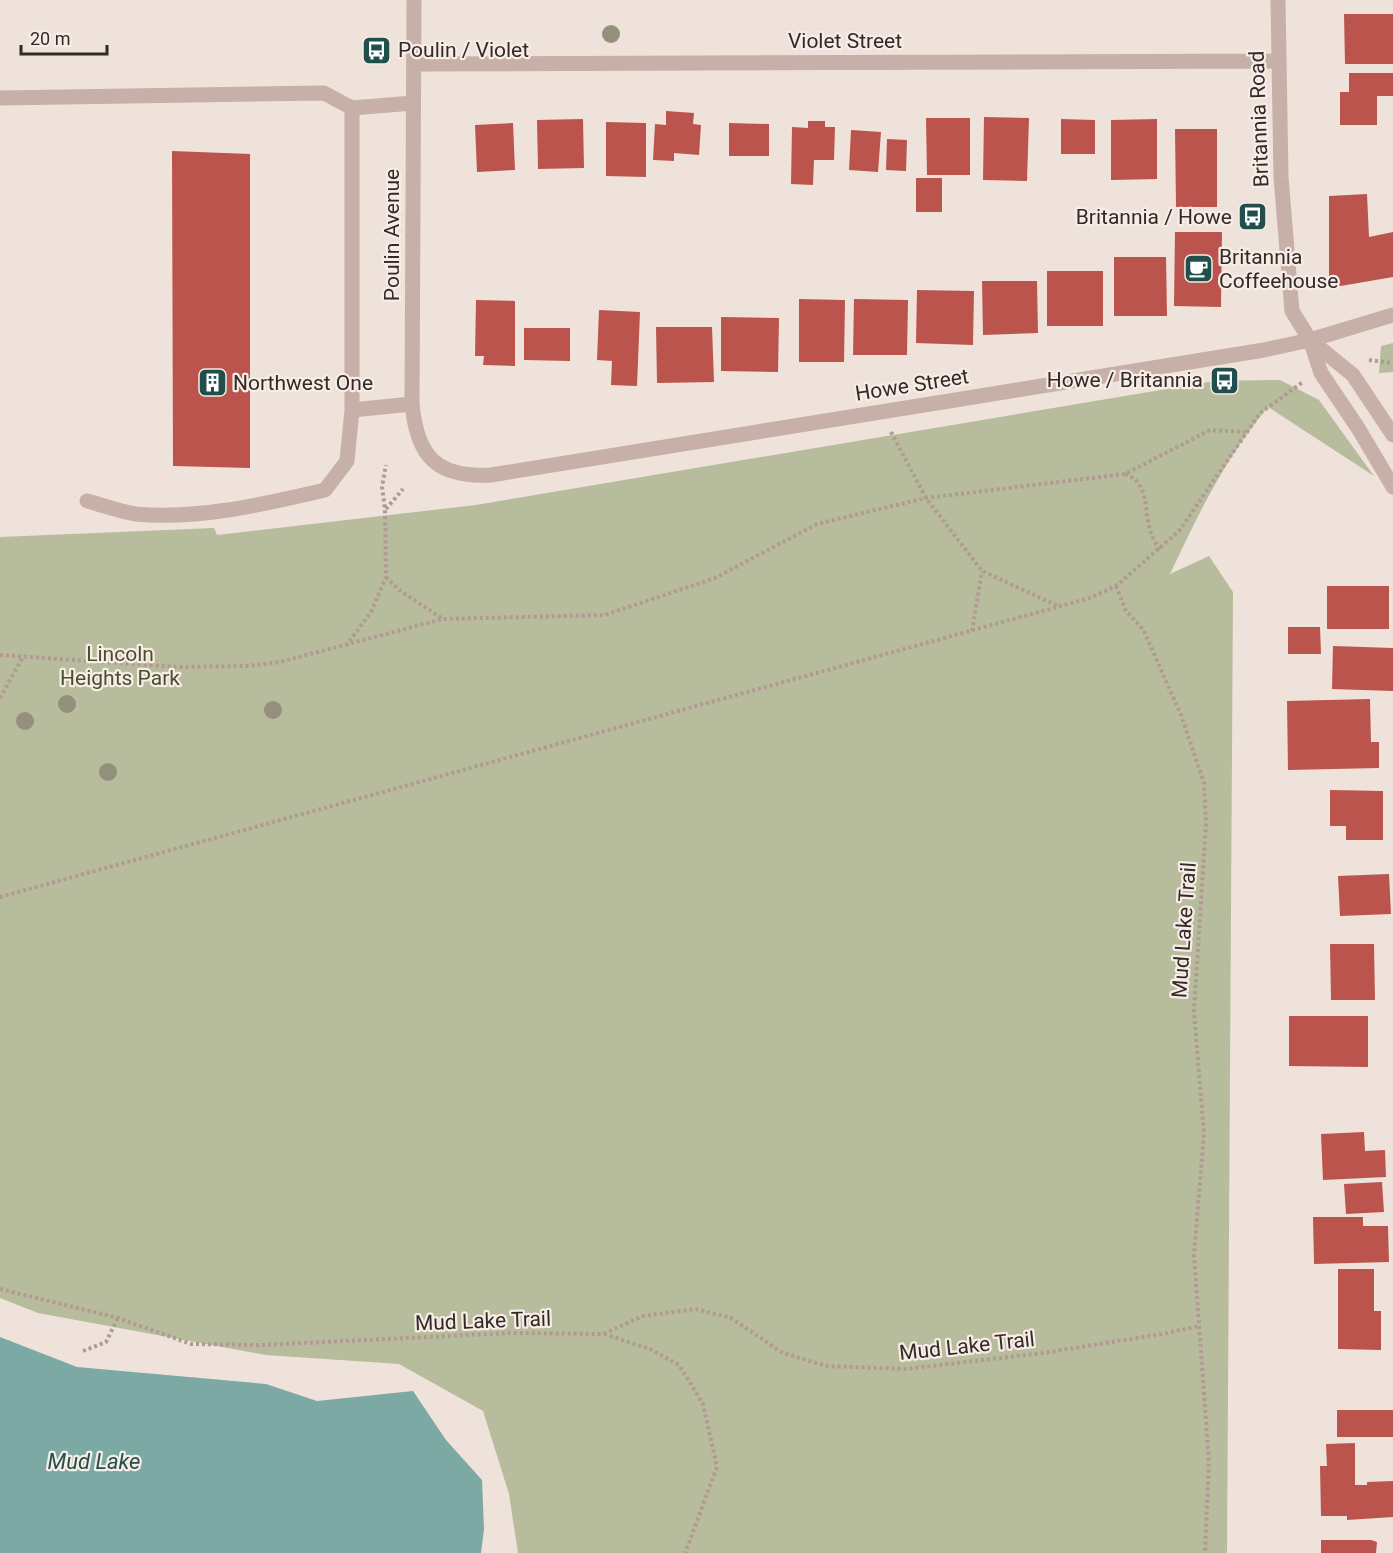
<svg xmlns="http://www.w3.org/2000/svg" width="1393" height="1553" font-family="Roboto,sans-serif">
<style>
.green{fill:#b7bc9c}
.water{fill:#7ca9a3}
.building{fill:#bb544c}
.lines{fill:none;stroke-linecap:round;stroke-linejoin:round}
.path{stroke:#b19a92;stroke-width:4;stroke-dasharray:3 3;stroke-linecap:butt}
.minor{stroke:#c6b0a7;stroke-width:15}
.tree{fill:#93917b}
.labels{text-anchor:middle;stroke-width:4.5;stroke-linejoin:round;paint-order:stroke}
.street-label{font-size:21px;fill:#332927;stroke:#f7ece6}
.poi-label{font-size:21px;fill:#332927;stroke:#f7ece6;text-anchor:start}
.park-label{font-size:21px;fill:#484f2d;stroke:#f7ece6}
.water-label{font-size:22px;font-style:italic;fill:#21504c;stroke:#f7ece6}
</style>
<rect width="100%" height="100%" fill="#efe2da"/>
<path class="green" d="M1393 343V372L1379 373 1381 346Z
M1280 380 1319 400 1374 476 1268 407C1225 458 1198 515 1170 574L1209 556 1233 592 1227 1553H518L509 1494 483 1411 399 1364 266 1355 38 1313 0 1298V537L214 528 217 535 476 505 1214 381Z"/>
<path class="water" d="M0 1337 77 1367 266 1384 317 1401 413 1391 446 1440 482 1480 484 1529 481 1553H0Z"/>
<path class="building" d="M1344 14H1393V64H1345Z
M1349 73H1393V96H1377V125H1340V92H1349Z
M666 111 694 113 693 124 701 125 699 155 674 153V161L653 160 655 124 666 125Z
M984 117 1029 118 1027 181 983 180Z
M926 118H970V175H927Z
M583 119 584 168 538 169 537 120Z
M1061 119 1095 120V154H1061Z
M1157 119V179L1111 180V120Z
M808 121H825V127H835L834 160H814L813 185 791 184 792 127 808 128Z
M606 122 646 123V177L606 176Z
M513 123 515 170 477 172 475 125Z
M729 123 769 124V156H729Z
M1175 129H1217V207H1176Z
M851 130 881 132 878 172 849 170Z
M887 139 907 140 906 171 886 170Z
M172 151 250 154V468L173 466Z
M916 178H942V212H916Z
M1367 194 1369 237 1393 232V277L1329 288V196Z
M1175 232H1222L1221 307 1174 306Z
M1114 257H1166L1167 316H1114Z
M1047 271H1103V326H1047Z
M982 281H1037L1038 333 983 335Z
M917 290 974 291 973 345 916 343Z
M799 299 845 300 844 362H799Z
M854 299 908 300 907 355H853Z
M476 300 515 301V366L483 365 484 356H475Z
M599 310 640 312 637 386 611 385 612 361 597 360Z
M721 317 779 318 778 372 721 371Z
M656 327H712L714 382 657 383Z
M524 328H570V361L524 360Z
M1327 586H1389V629H1327Z
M1288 627H1320L1321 654H1288Z
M1333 646 1393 648V691L1332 689Z
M1370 699 1371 742H1379V768L1288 770 1287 701Z
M1330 790 1383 791V840H1346V826H1330Z
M1389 874 1391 914 1340 916 1338 876Z
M1330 944H1374L1375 1000H1331Z
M1289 1016H1368V1067L1289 1066Z
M1364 1132 1365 1151 1385 1150 1386 1177 1323 1180 1321 1134Z
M1382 1182 1384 1212 1346 1214 1344 1184Z
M1313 1217H1363V1226H1388L1389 1262 1314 1264Z
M1338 1269H1374V1311H1381V1350L1338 1349Z
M1337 1410H1393V1437H1337Z
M1355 1443V1485H1367V1482L1393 1481V1517L1347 1520V1516H1321L1320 1466H1327L1326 1444Z
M1321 1540H1371L1377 1542 1376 1553H1321Z"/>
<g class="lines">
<path class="path" d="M1369 360 1393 363
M891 432 926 498 982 571 1058 606
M1125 474C1151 483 1143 512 1151 533 1153 539 1157 545 1160 550
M386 509 403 489
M386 577 399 590 443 619
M1116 586 1126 611 1143 629 1181 715 1204 783 1206 824 1194 1011 1204 1133 1194 1255 1209 1462 1205 1553
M972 631 982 571
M346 646 371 612 386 577 385 509 382 487 386 465
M0 655 178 667 247 666 280 662 443 619 605 615 715 578 817 524 926 498 1125 474 1210 430 1245 432
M0 698 23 657
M0 897 1090 598 1116 586 1179 531 1260 413 1303 382
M0 1289 118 1318 191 1344 263 1345 510 1333 603 1334 643 1316 696 1309 731 1318 783 1353 826 1366 906 1369 1043 1353 1162 1334 1199 1326
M604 1334 650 1349 679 1365 703 1404 717 1467 685 1553
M83 1351 106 1342 118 1318"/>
<path class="minor" d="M414 0 412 404C417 456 436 478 491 475L1264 350 1310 340 1393 315
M1278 0 1281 177 1292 311 1310 340 1321 373 1358 428 1393 487
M414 64 1277 61
M0 98 324 93 352 108 413 103
M352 108V410L412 404
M1310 340 1353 375 1393 435
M87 501C103 505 120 512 136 514 198 520 265 504 325 490L347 461 352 410"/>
</g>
<g class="tree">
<circle cx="611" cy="34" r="9"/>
<circle cx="67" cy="704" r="9"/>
<circle cx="273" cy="710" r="9"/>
<circle cx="25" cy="721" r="9"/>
<circle cx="108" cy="772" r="9"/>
</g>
<defs>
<symbol id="bus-square" viewBox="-11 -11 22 22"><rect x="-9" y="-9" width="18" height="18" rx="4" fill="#21504c" stroke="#f7ece6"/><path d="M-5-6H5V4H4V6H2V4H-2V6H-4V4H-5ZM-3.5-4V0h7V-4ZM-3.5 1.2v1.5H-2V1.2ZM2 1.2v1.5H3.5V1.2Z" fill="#fff"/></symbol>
<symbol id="cafe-square" viewBox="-11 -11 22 22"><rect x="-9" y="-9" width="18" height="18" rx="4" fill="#21504c" stroke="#f7ece6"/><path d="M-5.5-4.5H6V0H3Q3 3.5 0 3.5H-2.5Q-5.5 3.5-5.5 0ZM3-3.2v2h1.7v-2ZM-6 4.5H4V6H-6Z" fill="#fff"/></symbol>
<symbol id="building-square" viewBox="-11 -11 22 22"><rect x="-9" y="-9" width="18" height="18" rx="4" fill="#21504c" stroke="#f7ece6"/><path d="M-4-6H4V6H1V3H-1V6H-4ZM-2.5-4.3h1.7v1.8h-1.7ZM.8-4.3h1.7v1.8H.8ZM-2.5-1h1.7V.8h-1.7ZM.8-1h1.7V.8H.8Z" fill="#fff"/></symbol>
</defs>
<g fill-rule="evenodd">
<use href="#bus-square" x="360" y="34" width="33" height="33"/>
<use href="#bus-square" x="1236" y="200" width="33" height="33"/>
<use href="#cafe-square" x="1182" y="252" width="33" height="33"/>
<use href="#bus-square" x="1208" y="364" width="33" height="33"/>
<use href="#building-square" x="196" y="366" width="33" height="33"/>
</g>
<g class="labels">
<g class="street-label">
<text x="845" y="48">Violet Street</text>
<text transform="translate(1259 119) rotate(-92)" y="7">Britannia Road</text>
<text transform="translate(392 235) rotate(-90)" y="7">Poulin Avenue</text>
<text transform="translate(912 385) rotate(-9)" y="7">Howe Street</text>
<text transform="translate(1184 930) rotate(-86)" y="7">Mud Lake Trail</text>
<text transform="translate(483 1321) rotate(-2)" y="7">Mud Lake Trail</text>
<text transform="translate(967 1346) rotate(-6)" y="7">Mud Lake Trail</text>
</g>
<g class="poi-label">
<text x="398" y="57">Poulin / Violet</text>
<text x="1232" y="224" text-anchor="end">Britannia / Howe</text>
<text x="1219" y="264">Britannia<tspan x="1219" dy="24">Coffeehouse</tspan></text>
<text x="1203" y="387" text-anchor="end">Howe / Britannia</text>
<text x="233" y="390">Northwest One</text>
</g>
<g class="park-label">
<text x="120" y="661">Lincoln<tspan x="120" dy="24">Heights Park</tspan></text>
</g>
<g class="water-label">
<text x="94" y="1469">Mud Lake</text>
</g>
</g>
<path d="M21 45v9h86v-9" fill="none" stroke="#332927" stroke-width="3"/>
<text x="30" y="45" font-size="18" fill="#332927" stroke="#f7ece6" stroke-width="4.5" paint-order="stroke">20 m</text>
</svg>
